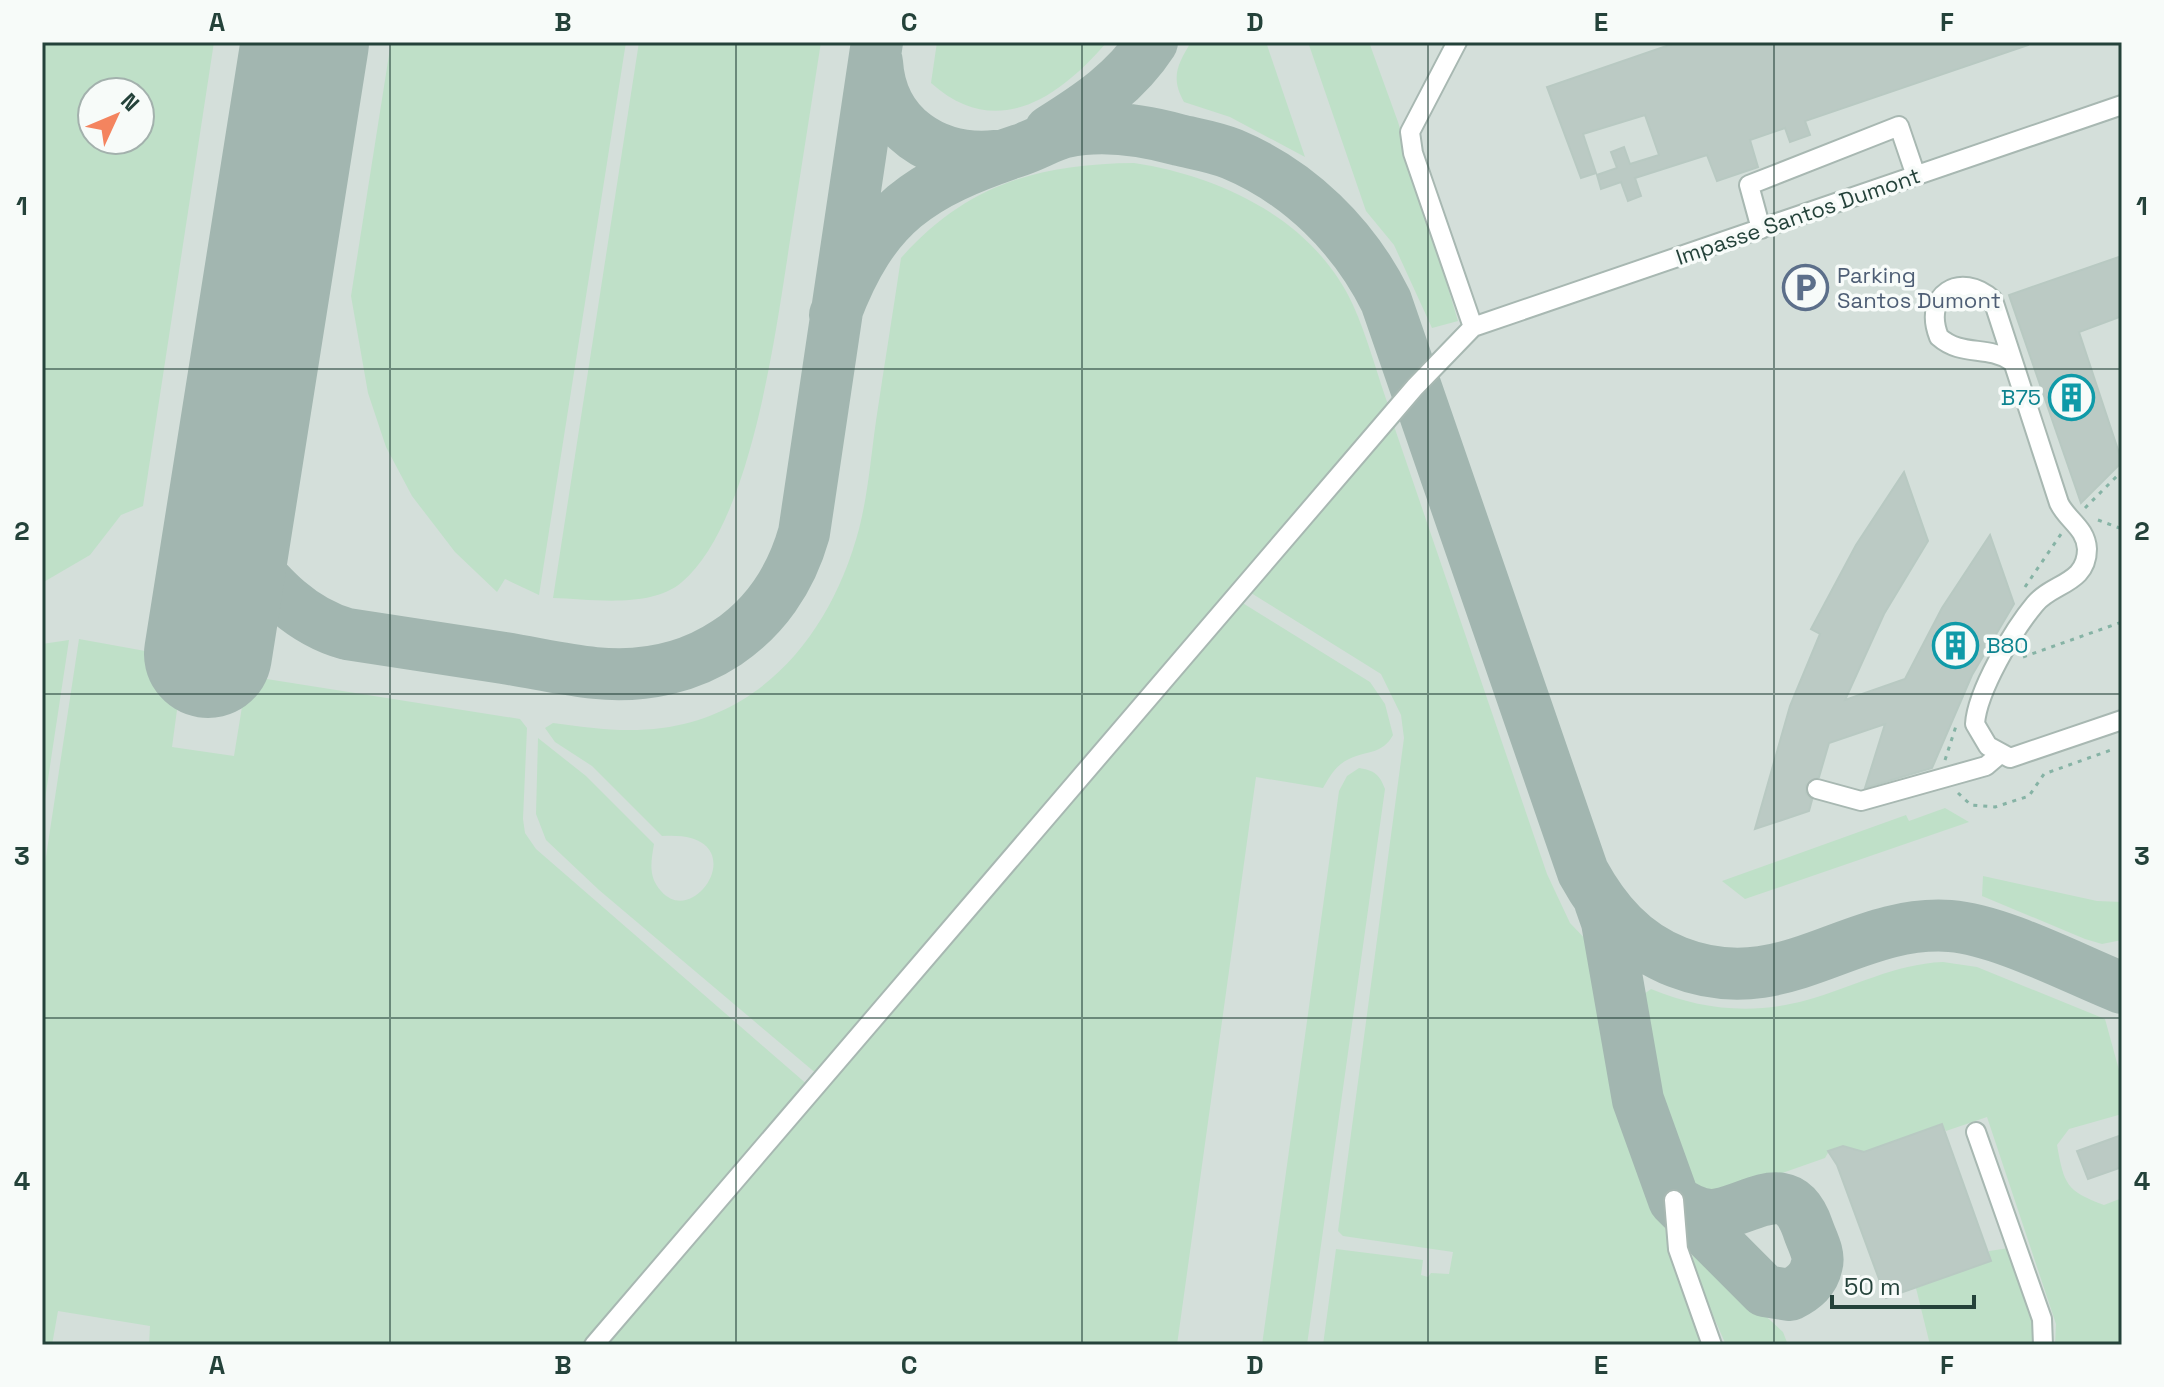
<svg xmlns="http://www.w3.org/2000/svg" width="2164" height="1387" font-family="'Space Grotesk',sans-serif">
<style>
.built{fill:#d4dfda;fill-rule:evenodd}
.grass{fill:#bfe0c8;fill-rule:evenodd}
.lines{fill:none;stroke-linecap:round;stroke-linejoin:round}
.taxiway{stroke:#a2b6b0;stroke-width:52}
.runway{stroke:#a2b6b0;stroke-width:128}
.building{fill:#bbcac4;stroke:#b8c9c2;stroke-width:2}
.minor-casing{stroke:#a8b8b2;stroke-width:22}
.path{stroke:#86b3a5;stroke-width:3;stroke-dasharray:4 6;stroke-linecap:butt}
.minor{stroke:#fff;stroke-width:18}
.grid{fill:none;stroke:#24423a;stroke-width:2;stroke-opacity:0.55}
.labels{text-anchor:middle;stroke-width:7;stroke-linejoin:round;paint-order:stroke}
.street-label{font-size:22px;fill:#24423a;stroke:#f7fbf9}
.service-label{font-size:22px;fill:#4e5e75;stroke:#f7fbf9;text-anchor:start}
.culture-label{font-size:22px;fill:#0d838f;stroke:#f7fbf9;text-anchor:end}
.neatline{fill:none;stroke:#24423a;stroke-width:3}
.grid-label{font-size:26px;text-anchor:middle;font-weight:bold;fill:#24423a}
</style>
<rect width="100%" height="100%" fill="#e6efeb"/>
<path class="built" d="M42 42H2122V1345H42ZM92 92H140V140H92Z"/>
<path class="grass" d="M42 42H214L143 506 121 515 90 555 42 583ZM92 92H140V140H92Z
M391 42H626L539 595 505 579 497 592 455 552 412 496 386 447 368 393 351 296Z
M639 42H821C811 106 801 170 791 234 777 323 753 522 682 582 651 609 591 599 553 598Z
M937 42H1107C1058 99 996 141 931 83Z
M1191 42H1266L1305 157 1230 117 1184 102C1170 77 1178 64 1191 42Z
M1308 42H1369L1398 122 1458 321 1432 328 1394 245 1366 211Z
M1134 163C1221 176 1314 220 1353 305 1368 338 1377 375 1390 410L818 1075 599 890 546 840 536 814 538 738 586 776 654 844C651 862 648 877 661 891 697 932 758 829 662 836L592 766 555 742 545 728 553 723C589 728 625 733 662 728 768 714 833 627 859 529 868 494 871 456 876 421 884 367 893 312 901 258 966 185 1037 164 1134 163Z
M1394 426 1547 874 1570 923 1593 947 1624 1113 1708 1345H1323L1336 1249 1423 1260 1421 1275 1428 1277 1431 1273 1449 1274 1453 1252 1343 1236 1338 1231 1404 738 1401 715 1381 674 1251 593Z
M1241 602 1370 682 1385 704 1393 735C1382 755 1367 750 1349 759 1336 765 1330 776 1323 788L1256 777 1177 1345H604Z
M79 639 184 658 172 747 234 756 247 676 520 719 527 728 523 819 525 833 536 849 809 1086 586 1345H149L150 1326 58 1311 52 1345H42V883Z
M69 640 42 819V644Z
M1359 768C1374 770 1380 775 1385 789L1307 1345H1262L1339 791 1347 776Z
M1945 808 1969 822 1745 899 1722 881 1906 815 1909 821Z
M1983 876 2097 901 2122 902V940L2102 944 2085 939 1982 896Z
M1943 962 1977 967 2105 1019 2122 1081V1114L2069 1129 2057 1145C2064 1184 2066 1191 2104 1205L2122 1198V1345H2055L2056 1324 1987 1117 1946 1131 1942 1125 1864 1152 1843 1146 1829 1151 1825 1158 1716 1196 1699 1194 1689 1186 1682 1172 1657 1096 1640 997 1651 989C1702 1010 1753 1015 1807 1000 1854 987 1894 964 1943 962Z
M1690 1246 1783 1332 1788 1345H1726L1700 1286Z
M2009 1248 2039 1329V1345H1930L1916 1288 1990 1261 1989 1251Z"/>
<g class="lines">
<path class="taxiway" d="M877 62C881 127 935 162 996 156
M1050 131C1090 106 1126 82 1152 42
M835 315C874 212 919 184 1020 150 1035 145 1050 136 1065 132 1102 124 1143 130 1179 140 1196 144 1215 147 1232 154 1299 182 1354 236 1386 301L1583 872C1605 912 1633 945 1677 962 1784 1004 1850 919 1950 926 2001 930 2074 969 2122 988
M227 536C263 577 293 619 347 634 400 642 452 650 504 658 535 663 565 670 595 673 695 683 777 629 804 533L877 42
M1600 902 1607 922 1638 1100 1674 1200 1765 1291 1790 1295C1804 1288 1814 1280 1817 1264 1820 1254 1811 1239 1808 1229 1790 1176 1756 1206 1720 1214 1703 1218 1688 1210 1674 1200"/>
<path class="runway" d="M208 654 305 42"/>
</g>
<path class="building" d="M1678 42H2028V45L1805 121 1810 135 1790 142 1785 128 1750 140 1758 167 1717 181 1707 155 1635 178 1641 196 1628 201 1621 182 1601 189 1597 175 1617 168 1611 152 1624 147 1630 164 1659 155 1645 115 1583 134 1596 173 1581 178 1547 87Z
M2122 256V316L2079 332 2122 462 2081 503 2009 295Z
M1904 472 1928 541 1884 614 1845 700 1905 679 1942 608 1990 535 2014 604 1972 675 1932 768 1865 788 1885 724 1829 743 1819 777 1806 785V793L1812 800 1809 811 1755 829 1790 706 1820 634 1811 629 1856 545Z
M1942 1124 1991 1261 1886 1298 1837 1165 1828 1151 1843 1146 1864 1152Z
M2122 1135V1167L2088 1179 2077 1151Z"/>
<g class="lines">
<defs>
<path id="minor" d="M1761 229 1749 185 1899 126 1916 176
M1473 327 2122 105
M2011 361C1987 345 1962 357 1939 337 1922 295 1960 270 1993 300L2059 503C2067 520 2086 528 2087 549 2087 584 2052 583 2035 604 2014 629 1977 691 1975 724L1988 746 2010 758 2122 720
M1817 789 1861 801 1986 766 2000 754
M1976 1132 2042 1319 2043 1345
M1674 1200 1678 1249 1712 1345
M594 1345 1415 387 1473 327 1413 153 1410 132 1457 42"/>
</defs>
<use href="#minor" class="minor-casing"/>
<path class="path" d="M2085 508 2122 471
M2098 520 2122 529
M2025 587 2061 534
M2023 657 2122 622
M1945 760 1956 726
M1958 793 1971 805 1995 807 2029 796 2044 774 2111 750"/>
<use href="#minor" class="minor"/>
</g>
<path class="grid" d="M390 42V1345M736 42V1345M1082 42V1345M1428 42V1345M1774 42V1345M42 369H2122M42 694H2122M42 1018H2122"/>
<defs>
<symbol id="parking-ring" viewBox="-11 -11 22 22"><circle r="9.5" fill="#f7fbf9" stroke="#5c6f8a" stroke-width="1.5"/><path d="M-3.5-5.5H1a3.5 3.5 0 0 1 0 7H-1V5.5H-3.5ZM-1-3.4V-.6H.8a1.4 1.4 0 0 0 0-2.8Z" fill="#5c6f8a"/></symbol>
<symbol id="building-ring" viewBox="-11 -11 22 22"><circle r="9.5" fill="#f7fbf9" stroke="#0f9aa8" stroke-width="1.5"/><path d="M-4-6H4V6H1V3H-1V6H-4ZM-2.5-4.3h1.7v1.8h-1.7ZM.8-4.3h1.7v1.8H.8ZM-2.5-1h1.7V.8h-1.7ZM.8-1h1.7V.8H.8Z" fill="#0f9aa8"/></symbol>
</defs>
<g fill-rule="evenodd">
<use href="#parking-ring" x="1780" y="262" width="51" height="51"/>
<use href="#building-ring" x="2046" y="372" width="51" height="51"/>
<use href="#building-ring" x="1930" y="620" width="51" height="51"/>
</g>
<g class="labels">
<g class="street-label">
<text transform="translate(1798 216) rotate(-19)" y="8">Impasse Santos Dumont</text>
</g>
<g class="service-label">
<text x="1837" y="283">Parking<tspan x="1837" dy="25">Santos Dumont</tspan></text>
</g>
<g class="culture-label">
<text x="2041" y="405">B75</text>
<text x="1986" y="653" text-anchor="start">B80</text>
</g>
</g>
<rect width="2164" height="1387" fill="none" stroke="#f7fbf9" stroke-width="88"/>
<g transform="translate(116 116) rotate(46)"><circle r="38" fill="#f7fbf9" stroke="#a3b1ad" stroke-width="2"/>
<path d="M0-6L14 30L0 20L-14 30Z" fill="#f4845f"/>
<text y="-12" font-size="22" font-weight="bold" text-anchor="middle" fill="#24423a">N</text>
</g>
<path d="M1832 1295v12h142v-12" fill="none" stroke="#24423a" stroke-width="4"/>
<text x="1844" y="1295" font-size="24" fill="#24423a" stroke="#f7fbf9" stroke-width="6" paint-order="stroke">50 m</text>
<rect x="44" y="44" width="2076" height="1299" class="neatline"/>
<g class="grid-label">
<text x="217" y="31">A</text>
<text x="563" y="31">B</text>
<text x="909" y="31">C</text>
<text x="1255" y="31">D</text>
<text x="1601" y="31">E</text>
<text x="1947" y="31">F</text>
<text x="22" y="215">1</text>
<text x="2142" y="215">1</text>
<text x="22" y="540">2</text>
<text x="2142" y="540">2</text>
<text x="22" y="865">3</text>
<text x="2142" y="865">3</text>
<text x="22" y="1190">4</text>
<text x="2142" y="1190">4</text>
<text x="217" y="1374">A</text>
<text x="563" y="1374">B</text>
<text x="909" y="1374">C</text>
<text x="1255" y="1374">D</text>
<text x="1601" y="1374">E</text>
<text x="1947" y="1374">F</text>
</g>
</svg>
